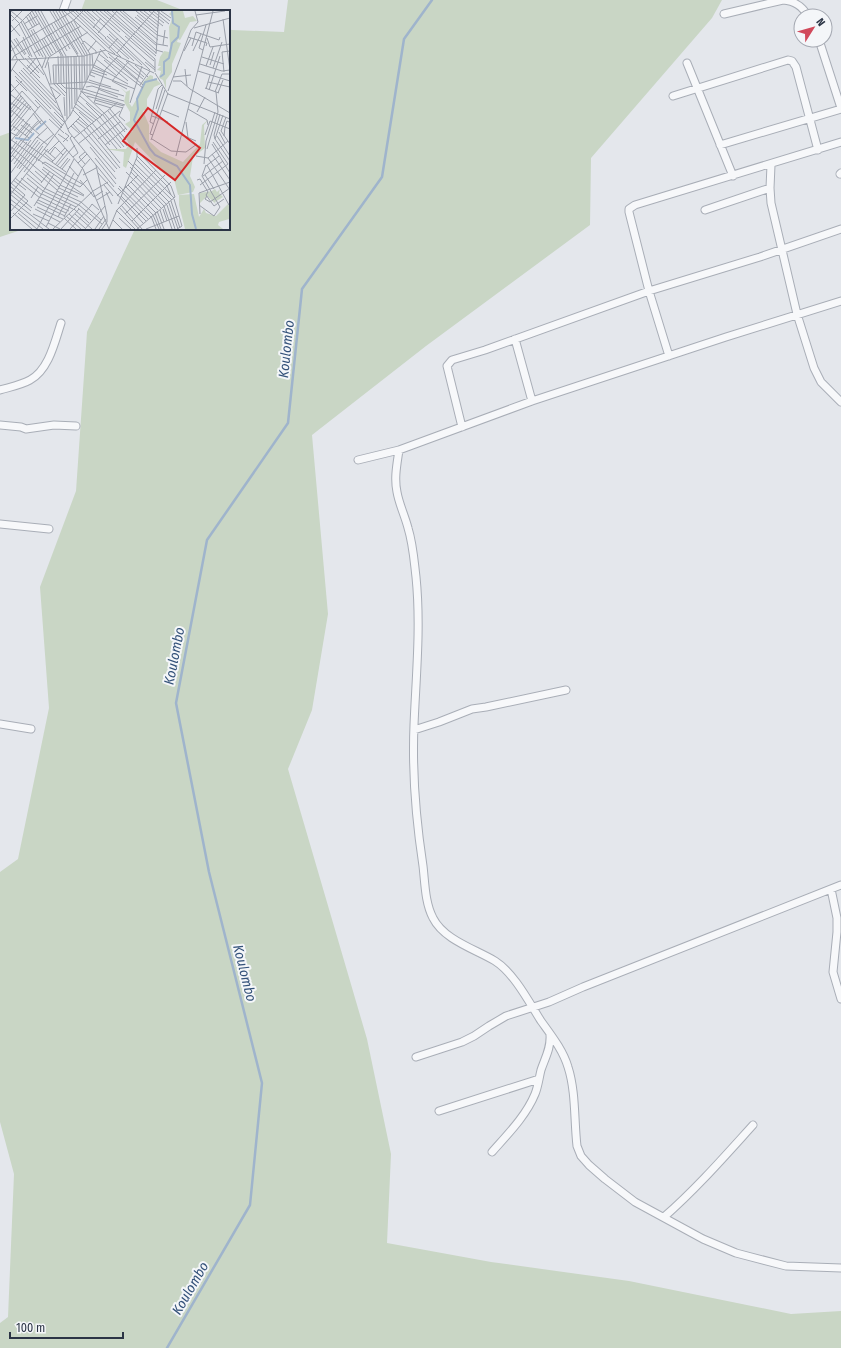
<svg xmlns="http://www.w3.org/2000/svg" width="841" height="1348" font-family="'Fira Sans Condensed',sans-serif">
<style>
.green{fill:#c9d6c5}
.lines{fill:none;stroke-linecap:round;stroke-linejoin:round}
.stream{stroke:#9fb4cc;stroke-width:2.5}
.minor-casing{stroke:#a9aeb7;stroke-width:9}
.minor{stroke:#f7f8fa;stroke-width:7}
.labels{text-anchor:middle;stroke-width:4;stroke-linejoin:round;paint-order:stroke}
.water-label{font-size:14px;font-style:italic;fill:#34527a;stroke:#f4f6f9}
.inset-river{fill:none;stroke:#9fb4cc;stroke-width:2}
.inset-road{fill:none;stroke:#9a9fa9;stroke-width:1}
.view{fill:#d62828;fill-opacity:0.15;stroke:#d62828;stroke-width:2}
.inset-edge{fill:none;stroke:#2b3445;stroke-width:2}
</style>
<rect width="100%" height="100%" fill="#e4e7ec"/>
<path class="green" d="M85 0H157L185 11H81Z
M288 0H722L712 18 591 158 590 225 426 346 312 435 328 614 312 710 288 769 367 1039 391 1154 387 1243 491 1262 629 1281 791 1314 841 1311V1348H0V1323L8 1317 14 1174 0 1122V872L18 859 49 708 40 587 76 491 87 332 135 229H229V29L232 30 284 32Z
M11 132V229H24L0 237V136Z"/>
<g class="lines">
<path class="stream" d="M167 1348 250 1205 262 1083 209 872 176 703 207 540 288 423 302 289 382 177 404 39 432 0"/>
<defs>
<path id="minor" d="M783 0C795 1 802 6 808 16
M63 11 67 0
M724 14 783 0
M819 40 841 108
M687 63 733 176
M673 96 788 60 792 61 796 67 818 150
M720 145 841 109
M771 165 770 188 771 203 797 314 814 368 821 382 841 402
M840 174 841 173
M705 210 770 188
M515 339 532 401
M669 356 649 291 629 212V209L635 205 841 142
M0 390C10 387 21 385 30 380 49 370 55 341 61 323
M0 425 21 427 26 429 54 425 76 426
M462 427 447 366 452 360 485 350 649 291 760 257 841 229
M399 450C397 464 394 478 397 492 399 504 405 516 408 528 413 544 414 560 416 577 421 626 416 676 414 725 412 772 416 820 423 866 425 883 425 903 433 918 444 940 475 949 495 961 514 973 529 1002 541 1021 551 1035 563 1050 568 1067 576 1092 574 1120 577 1146L581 1156 589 1165 605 1179 635 1202 703 1239 736 1253 786 1266 841 1268
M358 460 399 450 532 401 726 337 841 301
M0 524 49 529
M0 724 31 729
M414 730 439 722 472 709 486 707 566 690
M831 889 837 918V932L833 972 841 999
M416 1057 462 1042 474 1036 489 1026 506 1016 549 1002 583 987 841 885
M439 1111 539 1079
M492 1152C507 1135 526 1116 535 1094 538 1087 539 1078 541 1070 545 1058 551 1048 550 1035
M664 1217C696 1189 724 1157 753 1125"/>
</defs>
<use href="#minor" class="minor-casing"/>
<use href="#minor" class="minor"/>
</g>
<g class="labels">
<g class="water-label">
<text transform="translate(286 349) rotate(-84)" y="5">Koulombo</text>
<text transform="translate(174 656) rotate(-79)" y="5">Koulombo</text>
<text transform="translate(245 973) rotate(76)" y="5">Koulombo</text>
<text transform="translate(190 1288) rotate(-60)" y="5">Koulombo</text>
</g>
</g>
<g transform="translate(10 10)">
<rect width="220" height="220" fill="#e4e7ec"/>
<path d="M162 1H173L175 8 183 6 187 11 180 12 170 30 168 29 167 32 171 33 162 54V62L156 70V79L153 70 149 68 151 61 147 60 151 56H148L150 47 154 41 159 42 160 37 159 17 163 7 159 4ZM140 65 143 66V71L145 68 151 74 144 77 137 89V99L133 101 139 115V131L151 142 173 152 190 134 192 115 199 109 194 115 195 138 183 147 180 166 185 177 183 182 168 185 164 169 147 158V155L125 132 116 158 113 156 114 142 95 139H116L119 134 115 126 123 121 115 114 120 111V102L114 92 116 83 110 77 116 82 120 80 119 93 122 97 134 76 132 73ZM205 179 207 182 210 179 209 183 213 187 205 192 206 194 197 186 190 193V183L202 181 206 190 202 181ZM184 184 189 207 194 199 196 203 206 206 220 192 219 209 209 212 208 215 213 219H175L169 195V185Z" fill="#c9d6c5"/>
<path class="inset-river" d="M150 67 154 64V52L159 48 162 33 168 27 169 17 163 13 162 1M147 69 135 72 127 89 128 99 124 110 140 139 145 145 167 156 180 175 182 204 186 219M26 120 36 111M5 128 18 130 24 123"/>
<path class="inset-road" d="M1 1 13 11 33 47M22 1 46 42M25 1 51 45V74L55 78 73 79 114 91M28 1 53 46M31 1 56 46M40 1 68 46M43 1 68 44M46 1 72 45V79M49 1 75 45M52 1 77 44V70M54 1 97 41 144 63M59 1 105 44M63 1 111 47M66 1 96 28M70 1 91 20M74 1 85 11M77 1 94 16M82 1 145 58M86 1 110 22M90 1 145 49M94 1 146 46M97 1 146 43M102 1 125 22M106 1 147 36M110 1 147 34 158 36M113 1 148 30M126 1 148 19M130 1 149 16M134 1 153 16M139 1 154 13M143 1 159 14M147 1 160 11M151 1 161 8M20 3 27 15M0 4 9 13M18 4 25 16M127 5 148 23M186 5 215 1M16 6 23 18M125 7 147 25 158 28M213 9 220 60M2 11 12 1M64 11 72 26M11 12 30 46M44 12 60 39M61 12 73 32M41 13 57 41M0 14 10 26M9 14 35 64 59 122 86 155 97 205V212L92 219M14 14 27 6M94 16 140 60M83 18 91 8M184 18 220 8M23 19 39 46M18 20 30 13M21 20 36 47 32 58M126 22 146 40 153 42M0 23 22 1M88 23 107 1M99 24 132 55M97 26 124 51M115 26 144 51M13 27 22 47M178 27 197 33 196 36M6 28 16 44M34 28 43 43M95 28 119 49M197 28 200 37 220 34M0 29 14 49M4 29 15 45M32 29 41 45M12 31 20 46M0 33 8 51M73 33 80 44V65L85 67M72 34 74 31 86 41V44M153 35 155 20M182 36 186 22 209 30 210 27M99 38 108 28M90 39 98 48M193 40 189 38 196 15M78 41 86 31M174 41 181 28M183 41 191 24M0 42 12 31 63 1M24 43 71 16M98 43 127 69M107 43 144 1M82 44 83 57 94 62M89 44 133 78M146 44 149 1M18 46 34 65M48 46 49 73M53 46 54 74M56 46 57 109M58 46 60 106M61 46 62 99M64 46 65 94M66 46 67 91M69 46 70 80M74 46 75 72M99 47 133 75M192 47 214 54M15 48 29 63M106 48 133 69M86 49 107 66M0 50 74 46 96 40M2 50 4 46 64 10 73 1M9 50 46 89 50 85M94 50 118 71M116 51 134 67M38 52 41 73M135 52 145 60M190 54 212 61 220 60M17 55 30 68M46 55V73L57 84M125 55 138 67M200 55 204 42M196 56 203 37M13 58 46 93M35 58 39 47 78 22M203 58 212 32M2 59 41 99M17 59 26 48M175 59 177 76M11 60 50 101M82 60 97 65M188 61 220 71M9 62 53 108M81 62 125 79M145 62V49M214 62 212 42 220 41M0 63 7 51M145 63 158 84 220 109M20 64 30 54M5 66 53 116M163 67 181 65M6 70 17 81M79 70 101 77M163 71H171L180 79 220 103M198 72 220 77M0 73 73 159 99 219M39 74 78 72 109 81M130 75 140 61M41 77 51 85M76 77 82 76 114 86M195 78 209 83M88 79 108 87M117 79 102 71 119 51M196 79 200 65M199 80 210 46M70 81 115 95M158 81 181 20 188 12 185 1M72 82 95 104 116 130M205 82 212 64H220M0 83 12 71M208 83 213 70M0 84 21 100M55 86 44 74 43 55H84L118 74M70 86 92 105M77 86 114 96M54 87 55 106M25 90 52 118M85 90 113 98M68 91 88 109M0 92 11 100M76 93 90 107M84 93 95 60 108 46M85 93 101 98M120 93 132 56M66 94 86 110M0 96 12 81 28 98M65 97 84 112M113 97 109 106 115 111M0 99 30 125M1 99 11 86M100 99 117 120M146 99 153 77M178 99 197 110 198 115M152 100 169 107M98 101 115 122M44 102 55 113M69 102 82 114M187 102 195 87M23 103 31 114M0 104 13 87M93 105 117 136M213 105 205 129 220 151M142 106 158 112M70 107 79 116M90 107 114 137M216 107 211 121 220 134M0 108 15 90M39 109 54 123M68 109 78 117M87 110 111 138M66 111 76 119M176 112 178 128M82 113 100 135M0 114 17 92M63 114 105 162M144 114 140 112 148 79 152 75M11 115 22 123M3 116 19 128M61 116 70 124M80 116 110 153M89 117 107 139M0 118 19 94M77 118 110 158M58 119 70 107 63 100M74 120 107 159M4 121 14 109M0 122 21 96M0 122 7 126 18 113M209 122 215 133M48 124 58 131M15 125 29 110M143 125 140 124 155 80M172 125 186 131M195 125 200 111 220 119M62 126 60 128 68 143 63 147M207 126 220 146M214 126 215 117 217 111 219 112M27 127 38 135M9 128 20 114M64 128 108 92M0 129 58 171 70 177 78 169M88 129 110 112M142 129 161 141 176 142 187 134M205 129 204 125 210 104M141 130 158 83M0 132 30 96M53 132 59 126 55 123M68 134 110 101M202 134 220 163M95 135 116 118M0 136 49 177M80 137 106 169M34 139 46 149M197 139 208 102 206 82M0 141 7 131M38 142 49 131M75 142 69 147 75 154M34 143 43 151M40 144 45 137 53 145M202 144 220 170M0 145 11 130 56 162M2 145 32 172M127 146 157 176 161 185M166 146 203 1M186 146 198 148 218 131M1 147 24 117 32 110M85 148 106 174M198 148 220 180M126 149 164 188M26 150 61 104 90 42M28 151 38 139M118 151 159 192M42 152 55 138M0 153 17 132M68 153 77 144M124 153 162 190M4 154 21 130M32 154 35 152 72 174M194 154 196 131 205 102M45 155 57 140M86 155 104 177M197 155 219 195M47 156 65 135M59 156 68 166M196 156 209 146M33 157 74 185M120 157 157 195 165 219M7 158 28 130M50 158 58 148M72 158 80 149M9 159 30 132M32 159 50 174M52 159 60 149M25 161 47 180M14 162 33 136M116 162 151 198M121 162 154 196M16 163 34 178 69 195 92 214M88 163 133 213M0 164 26 128 38 117M73 165 86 158M195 165 204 179M193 166 213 151M5 168 30 188M11 168 32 185M17 168 33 181 66 197M3 170 16 180M70 170 81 183M187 170 190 169 198 182 196 185 204 196 214 189M121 172 148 200M31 173 40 161M0 175 32 134 44 124M50 175 74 186M94 175 103 186M118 175 146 203M190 175 218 154 203 132M0 176 18 191 0 209M109 176 141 207M115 176 143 205 149 219M49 178 68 187M108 178 138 209M0 180 22 198M47 181 71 192 91 210M83 181 98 172M96 182 102 194M81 183 84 187 93 181M0 184 21 201M32 184 63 199M0 185 27 150M107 186 128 165M111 186 136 211M197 186 195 189 200 192 220 178M30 187 59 201M21 188 28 177M0 189 39 219M164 189 172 216 167 219M28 190 56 203M87 190 100 182M161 191 170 218M26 192 55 206M159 193 168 219M1 194 33 219M108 194 127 147V138M111 195 132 219M189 195 204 206 210 197 192 166 196 155M24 196 44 164M154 196 162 219M27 197 53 209M80 197 82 194 89 200M109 197 129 219M68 198 81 210M25 199 50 212M64 199 79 213M153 199 157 211M106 200 125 219M150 200 154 212M147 201 154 219M0 202 15 185 1 173M3 203 22 219M8 203 27 219M145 203 151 219M23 204 39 211M59 204 75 218M65 204 82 219M115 204 155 165M190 204 189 183 220 172M56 206 71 219M141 206 146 219M48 207 72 159M54 207 61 194M54 208 66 219M109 208 121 219M103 210 112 219M122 211 161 172M38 213 50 219M36 217 64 163M27 219 64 149M43 219 83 181M51 219 69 199M60 219 80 197M75 219 95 196M85 219 94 206M89 219 96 209M99 219 107 200 146 160M127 219 165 187 161 176 130 144M136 219 169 206"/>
<path class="view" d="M138 98 190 138 165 170 113 131Z"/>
<rect width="220" height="220" class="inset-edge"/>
</g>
<g transform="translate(813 28) rotate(53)"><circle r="19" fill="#f4f6f9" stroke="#a4a8b1"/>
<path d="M0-3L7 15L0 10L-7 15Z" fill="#d1495b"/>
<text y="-6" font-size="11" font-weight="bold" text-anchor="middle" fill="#2b3445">N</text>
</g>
<path d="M10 1332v6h113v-6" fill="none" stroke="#2b3445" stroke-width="2"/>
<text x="16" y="1332" font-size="12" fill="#2b3445" stroke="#f4f6f9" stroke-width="3" paint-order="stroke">100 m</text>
</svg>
